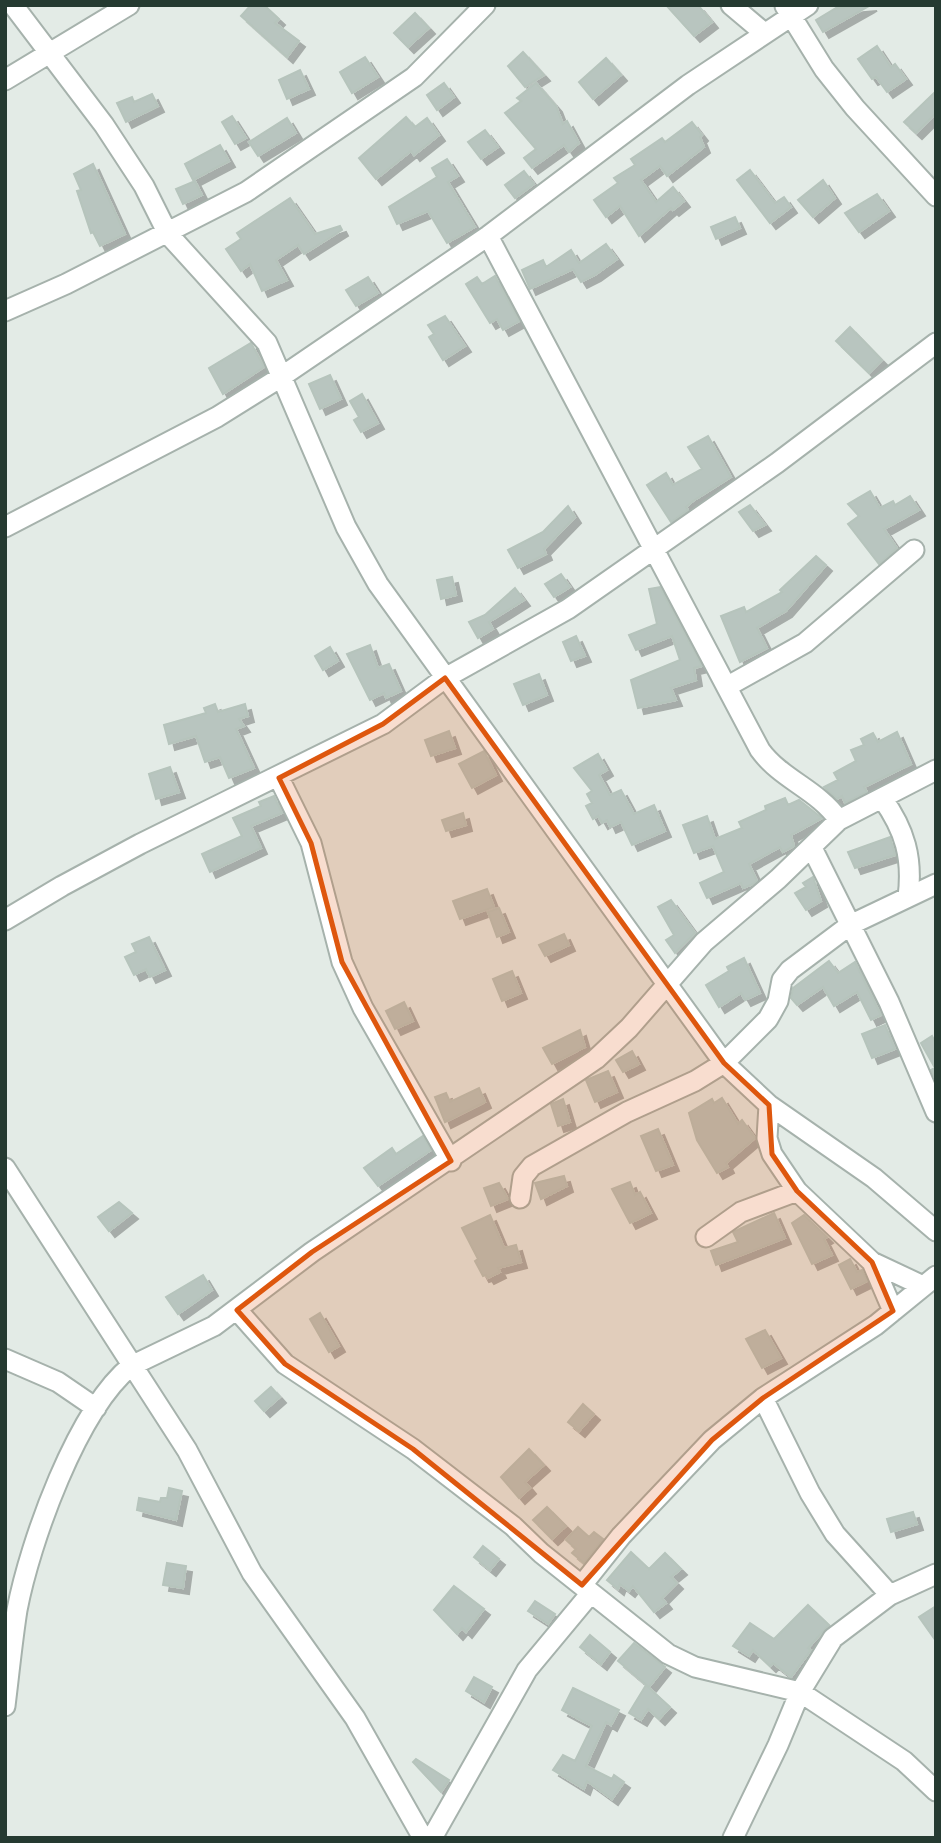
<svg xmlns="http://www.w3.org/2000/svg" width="941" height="1843" font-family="Manrope,sans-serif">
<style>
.building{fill:#b8c5bf;stroke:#b6c4bc;stroke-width:2;filter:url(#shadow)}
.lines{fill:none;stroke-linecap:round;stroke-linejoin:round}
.minor-casing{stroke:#a6b2ac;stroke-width:23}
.minor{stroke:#fff;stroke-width:19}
.marked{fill:#de570e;fill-opacity:0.2;stroke:#de570e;stroke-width:5;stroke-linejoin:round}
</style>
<defs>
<filter id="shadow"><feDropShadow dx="6" dy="6" stdDeviation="0" flood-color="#0004"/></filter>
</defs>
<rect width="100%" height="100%" fill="#e3ebe6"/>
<path class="building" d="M251 5H264L279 19 275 23 299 41 287 57 241 16Z
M666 5H698L712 22 694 36Z
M871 5 823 32 816 20 836 8Z
M415 13 429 28 408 47 394 33Z
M877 46 891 67 895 64 906 79 887 92 876 77 872 79 858 59Z
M523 52 544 75 525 87 508 66Z
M365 57 378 77 352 93 340 72Z
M606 58 621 75 593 99 579 82Z
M300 70 309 89 287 99 279 80Z
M444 83 454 97 437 110 427 95Z
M536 83 556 106 563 124 567 121 579 143 569 152 564 145 532 168 524 158 536 149 505 113 521 101 517 98Z
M936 91V113L916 133 904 122Z
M152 94 158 106 126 122 117 103 132 97 134 102Z
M232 116 246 138 235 144 222 122Z
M406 117 415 127 427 118 439 135 414 155 411 151 376 179 359 158Z
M287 118 296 133 258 156 249 142Z
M692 122 702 135 700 137 704 147 667 176 660 166 641 180 656 202 673 187 684 201 673 210 671 208 639 236 620 206 606 217 594 200 618 183 614 178 635 165 631 159 662 138 665 142Z
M485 130 498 147 481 159 468 142Z
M220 145 229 161 193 180 185 164Z
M447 159 458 176 448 182 475 227 447 243 428 211 397 224 389 207 437 177 432 168Z
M93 164 125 234 100 246 93 232 91 233 77 191 81 190 74 174Z
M750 170 775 203 784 197 791 207 770 223 737 180Z
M524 171 534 184 515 198 505 185Z
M823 180 835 198 813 217 798 200Z
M195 181 202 195 183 204 176 189Z
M877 194 889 211 859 232 845 213Z
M290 198 315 234 340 226 342 230 304 254 298 245 276 260 287 280 262 291 250 264 241 271 226 249 241 239 237 233Z
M735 217 740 228 716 239 711 227Z
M606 244 617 259 595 275 581 282 573 269 530 289 522 270 543 260 546 267 571 250 579 263Z
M495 276 519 321 503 330 497 319 490 323 466 284 477 277 482 284Z
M368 277 378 293 356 306 346 290Z
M445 316 465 346 443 360 429 337 434 334 428 325Z
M850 327 882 360 869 373 836 341Z
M251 343 264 367 223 394 209 368Z
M330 375 341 399 320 409 309 384Z
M362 394 378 423 361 432 354 420 359 417 350 401Z
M708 436 731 477 693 501 686 507 688 510 671 522 647 485 666 473 673 485 702 469 688 447Z
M870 491 880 508 893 501 895 505 910 496 919 510 884 529 897 548 879 564 848 524 859 516 848 504Z
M750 505 765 525 753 531 739 512Z
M568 506 575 517 544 549 546 554 518 568 508 550 543 532Z
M816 556 826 565 786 611 757 628 767 648 740 662 721 616 744 607 746 612 782 592 780 590Z
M561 574 570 587 554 597 545 584Z
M452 577 456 595 441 599 437 580Z
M660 587 702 666 694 668 696 680 671 688 676 700 638 708 631 680 680 660 672 636 636 650 629 635 657 624 649 589Z
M515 588 524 600 489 622 493 629 478 638 469 622 485 615Z
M576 636 585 656 571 661 563 642Z
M370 645 378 668 389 664 401 691 386 698 384 693 370 700 347 654Z
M330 647 338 661 323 670 315 656Z
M539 674 547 695 523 705 514 684Z
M215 704 218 712 245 704 248 716 239 719 244 726 236 729 254 768 229 778 220 757 205 762 196 736 169 744 164 725 206 713 204 708Z
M449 731 455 748 431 756 425 740Z
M897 732 911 764 864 787 867 792 845 803 842 796 837 799 824 787 838 780 834 773 856 761 851 750 864 745 861 739 873 733 878 742Z
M484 751 496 775 472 788 459 764Z
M598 754 607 770 599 775 610 795 621 790 634 814 654 805 665 831 632 845 621 822 610 827 607 820 602 823 598 816 593 819 586 806 592 803 587 794 592 791 574 768Z
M170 767 179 792 156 799 149 774Z
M274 796 282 813 251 826 261 848 210 872 202 854 242 836 233 818 261 806 259 802Z
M785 798 788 805 799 800 822 818 791 835 794 846 783 852 780 847 749 864 757 881 753 884 743 888 741 883 707 898 700 883 724 872 713 846 694 853 683 825 707 816 715 839 742 828 739 822 766 810 765 806Z
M463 813 466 825 446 831 442 820Z
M890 837 895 855 855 868 848 852Z
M813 877 821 901 806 910 795 893 806 887 803 883Z
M487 889 494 907 460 919 453 901Z
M671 900 695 933 675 953 666 940 674 935 658 907Z
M499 908 509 932 497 937 488 912Z
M564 934 569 945 545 956 539 945Z
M149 937 165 970 150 977 146 969 134 975 125 957 136 952 132 944Z
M744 958 760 993 745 1000 741 993 719 1007 706 985 729 971 727 967Z
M829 961 838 973 855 962 881 1015 871 1020 857 992 834 1006 823 987 797 1005 791 998 793 988Z
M512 971 521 993 502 1001 493 979Z
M404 1002 413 1021 395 1029 386 1011Z
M885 1025 895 1049 872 1058 862 1034Z
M580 1030 585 1047 552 1064 543 1048Z
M932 1036 936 1044V1080L931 1070 935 1068 921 1043Z
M632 1051 639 1064 623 1072 616 1060Z
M608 1071 617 1092 595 1102 586 1080Z
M479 1088 485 1102 445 1122 435 1097 446 1093 450 1102Z
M722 1098 738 1124 742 1120 755 1138 726 1163 728 1167 717 1173 697 1140 689 1113 712 1099 714 1103Z
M563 1099 570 1122 558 1126 551 1104Z
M658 1129 673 1165 656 1171 641 1136Z
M423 1136 431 1150 378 1186 364 1168 392 1148 396 1154Z
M564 1176 567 1186 541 1199 535 1183Z
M630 1182 635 1195 640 1192 651 1213 630 1223 612 1189Z
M499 1183 508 1199 491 1206 484 1188Z
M119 1202 132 1213 109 1231 98 1217Z
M774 1213 785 1238 716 1265 711 1251 738 1242 733 1232Z
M490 1215 504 1248 516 1245 521 1262 498 1268 500 1272 488 1278 486 1275 483 1276 475 1261 478 1259 462 1228Z
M804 1215 827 1237 824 1239 832 1255 812 1264 792 1223Z
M850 1259 857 1272 862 1270 867 1281 851 1289 839 1265Z
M203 1275 212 1290 178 1314 166 1297Z
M320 1313 339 1346 329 1352 310 1319Z
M765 1330 781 1358 762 1368 746 1339Z
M271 1387 280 1397 264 1411 255 1401Z
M583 1404 594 1414 579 1431 568 1422Z
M529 1449 544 1465 525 1482 530 1488 519 1498 501 1477Z
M169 1488 182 1491 176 1520 137 1510 139 1498 160 1502 161 1498H167Z
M547 1507 566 1526 552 1539 533 1520Z
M913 1512 917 1524 891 1532 887 1519Z
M578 1527 589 1537 594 1532 603 1539 584 1563 572 1553 576 1549 566 1540Z
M483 1546 499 1559 490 1570 474 1557Z
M631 1552 649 1569 665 1553 681 1569 671 1577 677 1583 662 1598 666 1603 654 1612 633 1586 629 1591 620 1584 618 1589 607 1580Z
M167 1563 186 1566 183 1588 163 1585Z
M454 1586 484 1609 466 1632 462 1628 457 1634 434 1610Z
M535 1601 555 1614 548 1624 528 1611Z
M808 1605 829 1625 808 1648 811 1650 791 1677 773 1663 770 1666 753 1650 749 1656 733 1646 750 1623 774 1639Z
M936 1606V1641L919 1617Z
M590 1635 610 1652 601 1664 580 1647Z
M634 1643 665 1667 649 1687 618 1661Z
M474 1677 492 1687 484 1702 466 1691Z
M646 1685 670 1707 659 1719 648 1709 641 1720 629 1713Z
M573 1688 619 1710 611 1725 606 1722 586 1766 612 1779 614 1775 624 1782 612 1799 587 1781 584 1789 553 1770 563 1755 575 1761 592 1726 562 1710Z
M416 1759 449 1780 441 1792 413 1762Z"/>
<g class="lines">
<defs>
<path id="minor" d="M13 5 104 125 144 186 168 234 267 343 346 527 378 584 724 1063 769 1105 874 1178 936 1231
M731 5 763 32
M785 6 824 69 855 108 936 196
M5 80 129 5
M488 236 760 750C782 780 817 789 839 820
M5 311 66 284 246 192 414 77 485 5
M5 527 217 417 281 377 488 236 688 85 808 5
M728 686 805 643 914 550
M279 778 311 843 342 962 363 1008 451 1161
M882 798C905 830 913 858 908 897
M812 848 889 1002 936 1112
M5 920 62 886 140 844 383 724 445 678 568 609 777 463 936 343
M769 1105 767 1138 772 1154 797 1191 872 1262 923 1286
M5 1168 187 1450 252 1573 355 1718 423 1838
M520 1198 523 1177 532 1166 627 1112 695 1081 724 1063 768 1019 778 1001 782 980 790 970 850 925 936 884
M706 1237 741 1212 797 1191
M872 1262 893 1311
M237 1310 285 1364 413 1449 513 1526 541 1553 668 1654 695 1667 800 1692 904 1761 936 1791
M5 1359 58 1382 96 1408
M763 1398 810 1493 835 1534 890 1595
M582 1585 621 1536 712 1440 763 1398 876 1325 936 1276
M5 1706C9 1674 12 1642 17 1610 30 1542 77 1410 131 1366L214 1326 312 1252 596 1059 629 1028 704 942 778 879 839 820 936 770
M432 1838 527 1670 591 1593
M733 1838 778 1745 800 1692 833 1638 890 1595 936 1574"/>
</defs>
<use href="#minor" class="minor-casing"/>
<use href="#minor" class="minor"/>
</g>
<path class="marked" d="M445 678 724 1063 769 1105 772 1154 797 1191 872 1262 893 1311 763 1398 712 1440 582 1585 413 1449 285 1364 237 1310 312 1252 451 1161 342 962 311 843 279 778 383 724Z"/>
<rect width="941" height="1843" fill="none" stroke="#253a31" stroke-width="14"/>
</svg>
